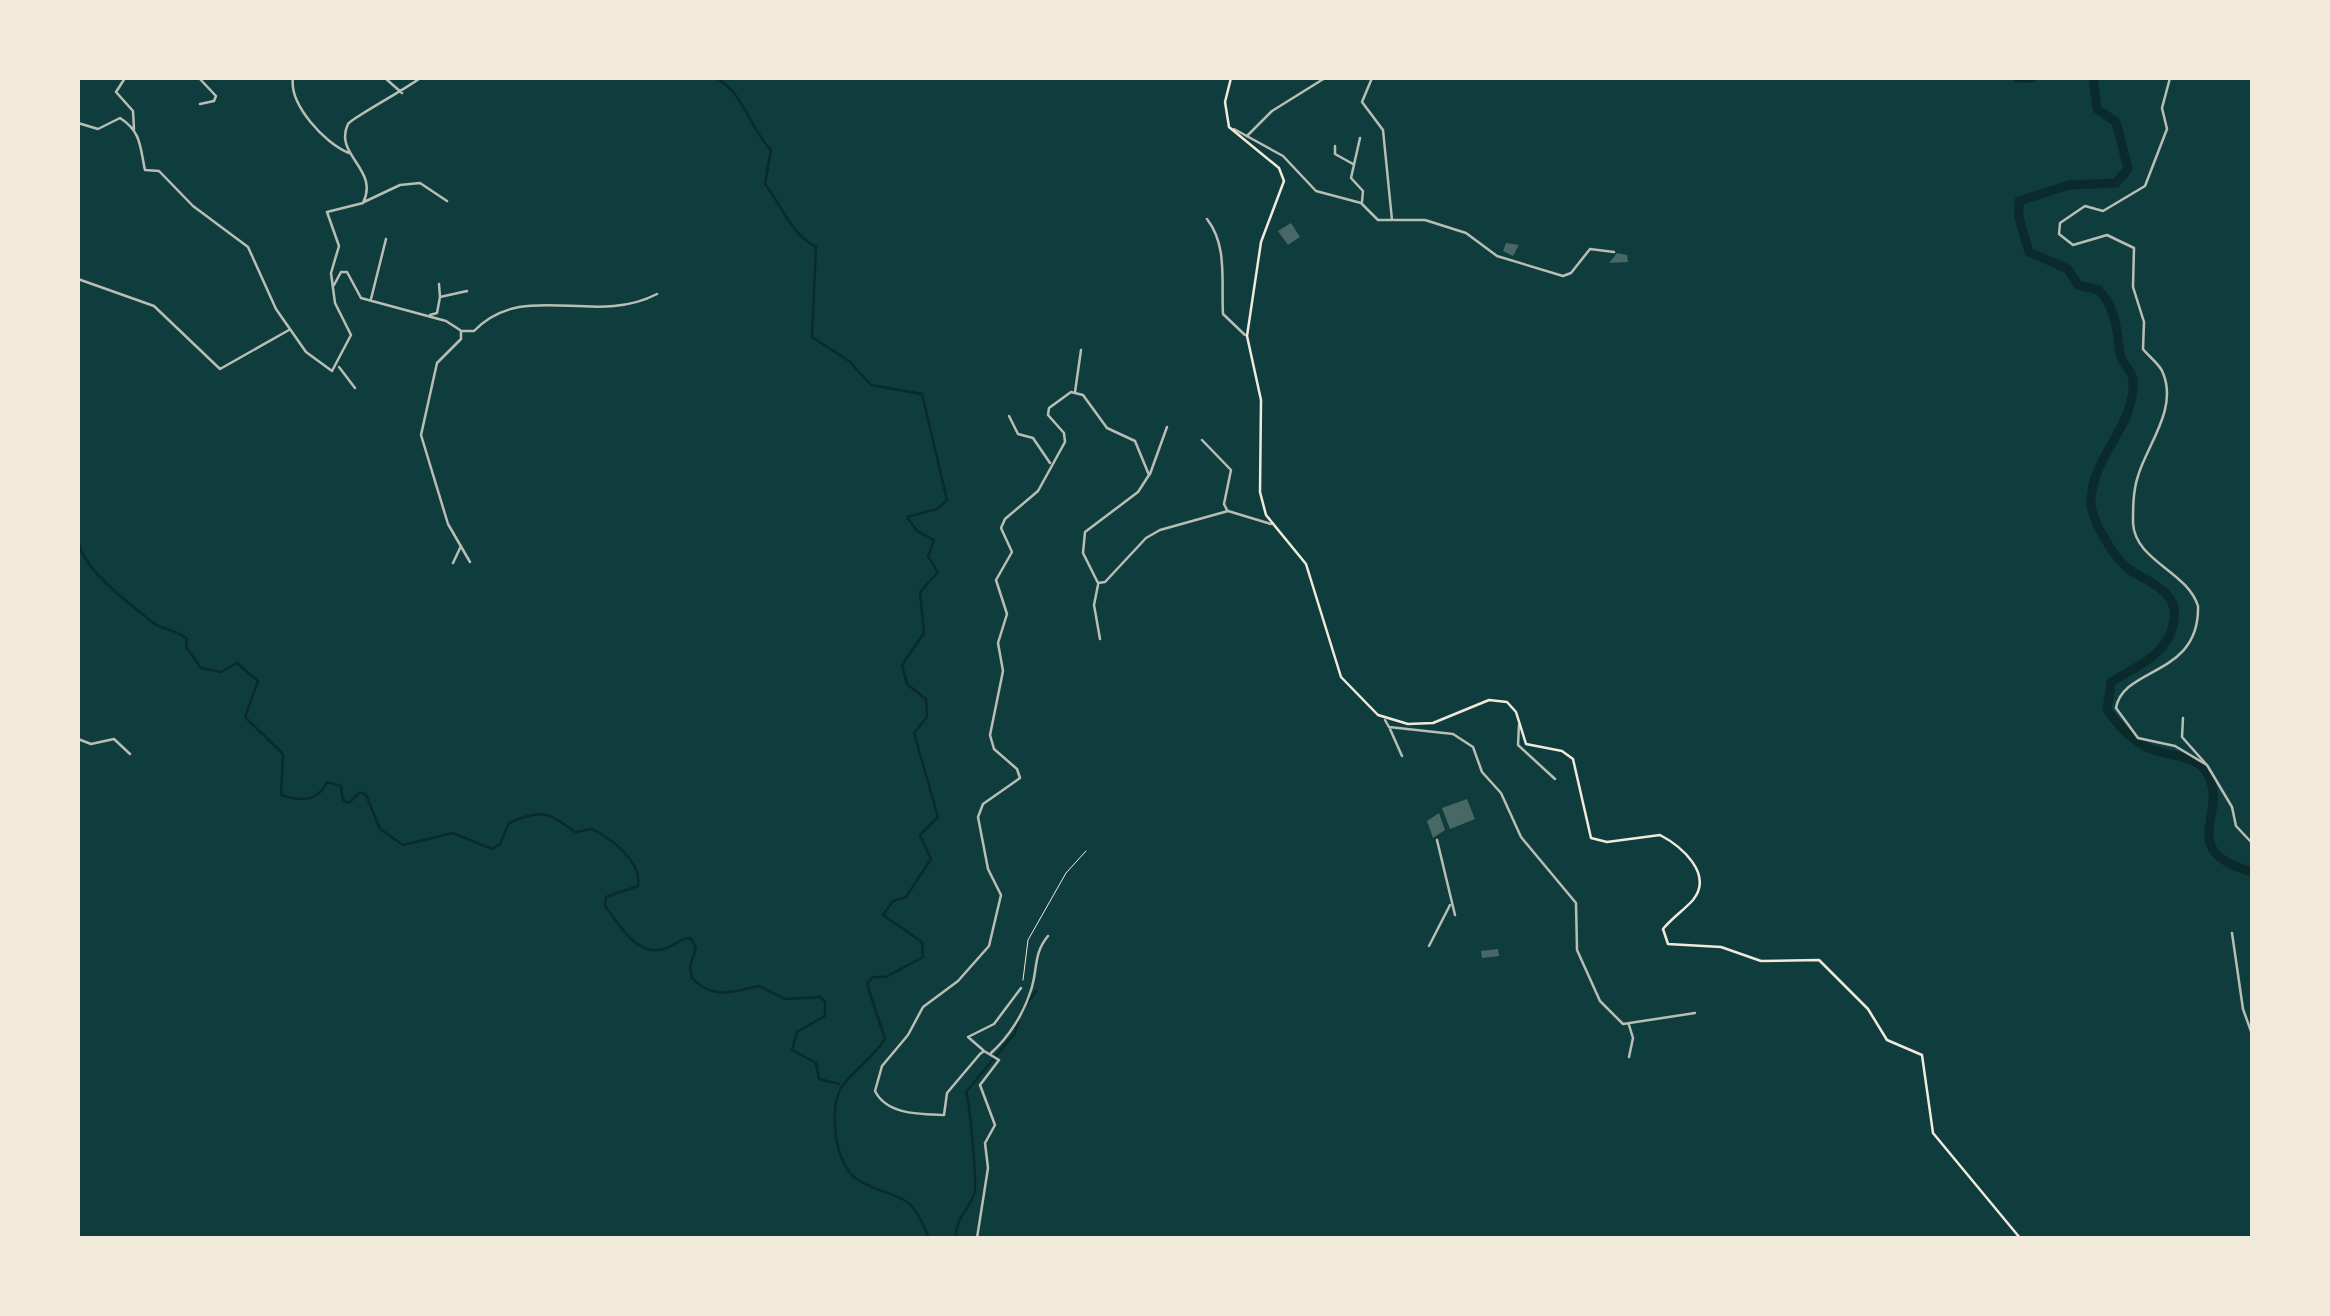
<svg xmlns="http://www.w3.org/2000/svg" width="2330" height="1316" font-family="'Space Grotesk',sans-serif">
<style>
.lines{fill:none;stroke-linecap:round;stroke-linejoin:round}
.stream{stroke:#0a2a2b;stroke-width:2.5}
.river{stroke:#0a2a2b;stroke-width:9}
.building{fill:#486865}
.path{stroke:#f1e9da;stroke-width:1}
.minor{stroke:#b8beb3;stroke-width:2.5}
.tertiary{stroke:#b8beb3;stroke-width:2.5}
.secondary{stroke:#f1e9da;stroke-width:2.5}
</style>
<rect width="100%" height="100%" fill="#0f3d3e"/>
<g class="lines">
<path class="stream" d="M716 78C745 94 749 128 771 150L765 184C783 207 789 232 816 247L812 337 849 361 871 385 922 394 947 500 937 509 907 517 917 531 934 540 928 556 938 572 920 592 924 633 902 665 907 684 926 699 927 717 914 733 938 817 920 835 931 859 906 897 893 901 883 915 922 942 923 957 886 977H873L867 984 885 1039C873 1057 856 1069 843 1085 828 1105 834 1160 854 1177 870 1190 888 1191 904 1200 917 1207 923 1225 929 1238
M78 540C82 569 131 605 152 622 163 631 175 628 187 639L186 647 201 668 221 672 237 663 258 681 245 717 283 754 281 795C300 801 317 803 327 782L341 786 343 800 349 803 360 792 366 795 380 829 403 845 453 833 492 849 500 844 509 823C542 808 549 813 575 832L592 829C612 839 643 863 638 886L606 897 605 906C621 926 638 961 669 947 679 943 680 938 691 938L696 948 690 966 692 978C714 1001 733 991 759 986L785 999 820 997 825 1002V1016L797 1032 792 1050 816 1063 819 1079 839 1084
M1024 1008 1036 991
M955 1238C957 1217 966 1213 974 1195 978 1187 969 1098 966 1092L1015 1033 1019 1020"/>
<path class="river" d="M2018 78H2032
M2093 78 2097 109 2116 122 2128 169 2116 183 2069 185 2019 201V218L2029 252 2068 269 2078 285 2099 290C2116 309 2117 330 2120 354 2122 365 2133 370 2133 381 2135 428 2092 455 2091 501 2090 520 2117 563 2133 572 2151 583 2179 593 2174 620 2169 655 2137 666 2111 682L2107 710C2117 724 2131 739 2146 747 2166 757 2197 753 2208 775 2229 815 2175 850 2252 872"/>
</g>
<path class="building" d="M1291 223 1300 237 1288 245 1278 231Z
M1506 243 1519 245 1513 256 1503 251Z
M1617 253 1627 255 1628 262 1609 263Z
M1467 799 1475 819 1450 829 1442 808Z
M1439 813 1445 830 1433 838 1427 821Z
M1498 949 1499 956 1482 958 1481 951Z"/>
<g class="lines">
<path class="path" d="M1023 980 1028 940 1066 873 1086 851"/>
<path class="minor" d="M125 78 116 92 133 111 134 129
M199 78 216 96 214 101 200 104
M293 78C289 104 324 143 349 153
M385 78 402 93
M78 123 98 129 120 118C142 132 140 148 145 170L159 171 193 206 248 247 276 309 306 352 332 371 351 335 335 303 331 273 339 246 327 212 363 203C380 169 333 155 348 124 350 119 408 88 420 78
M1247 136 1272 111 1325 78
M1360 138 1351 178 1363 191 1362 202
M1335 146V154L1353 164
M364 202 400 185 420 183 447 201
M1207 219C1228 246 1221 282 1223 314L1245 335
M1394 220H1425L1466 233 1497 256 1563 276 1571 273 1590 249 1614 252
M78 279 154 306 220 369 289 330
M439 284 440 297
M334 285 341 272H347L361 298 446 321 460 330
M371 299 386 239
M430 315 437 313 440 297 467 291
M461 331V339L437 363 421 435 448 524 470 562
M462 331H474C524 279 594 327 657 294
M339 367 355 388
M1075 392 1081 350
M1009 416 1018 434 1033 438 1050 463
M1202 440 1231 470 1224 504 1227 510
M1150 474 1167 427
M453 563 461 546
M1098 585 1094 605 1100 639
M2183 718 2182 737 2206 764
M1385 720 1389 727 1453 734 1473 747 1482 772 1501 793 1521 837 1576 903 1577 950 1600 1001 1623 1024 1695 1013
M1519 725 1518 745 1555 779
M1390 729 1402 756
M78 739 91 744 114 739 130 754
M1437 840 1455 915
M2232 933 2243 1009 2252 1034
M1429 946 1450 905
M1629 1025 1633 1038 1629 1057
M983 1050 968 1037 994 1024 1021 988
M991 1053C1009 1037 1024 1013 1031 990 1038 969 1033 954 1048 936"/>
<path class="tertiary" d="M2170 78 2162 108 2167 129 2145 186 2103 211 2085 206 2060 223 2059 234 2073 245 2107 235 2134 248 2133 287 2144 322 2143 349C2149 357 2160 364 2163 373 2178 409 2147 445 2138 476 2133 491 2133 508 2133 523 2135 561 2187 571 2198 606 2200 677 2123 666 2116 708L2138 738 2175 746 2207 765 2232 807 2236 826 2252 843
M1234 129 1283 156 1316 191 1361 203 1378 220H1392L1383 130 1362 102 1372 78
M2252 1033V1036
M977 1238 988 1168 985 1143 995 1125 980 1085 999 1060 984 1051 980 1054 947 1093 944 1115C920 1114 887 1115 875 1091L882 1066 908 1035 923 1007 958 981 989 946 1001 895 988 869 978 817 983 804 1020 778 1017 769 994 749 990 735 1003 671 998 643 1007 614 996 580 1012 552 1001 528 1005 519 1038 491 1065 442 1064 433 1048 415 1049 408 1071 392 1083 395 1107 428 1135 441 1149 475 1138 492 1085 532 1083 553 1098 583 1105 582 1146 538 1160 530 1228 511 1271 524"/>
<path class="secondary" d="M1231 78 1225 102 1229 127 1279 168 1284 181 1261 242 1247 336 1261 400 1260 492 1266 515 1306 564 1341 677 1378 715 1408 724 1433 723 1489 700 1507 702 1516 712 1526 744 1562 751 1573 759 1591 838 1607 842 1660 835C1681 846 1714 874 1693 900 1684 910 1672 918 1663 929L1668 944 1721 947 1761 961 1819 960 1868 1009 1887 1040 1922 1055 1933 1133 2020 1238"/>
</g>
<rect width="2330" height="1316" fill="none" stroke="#f1e9da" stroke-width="160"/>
</svg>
